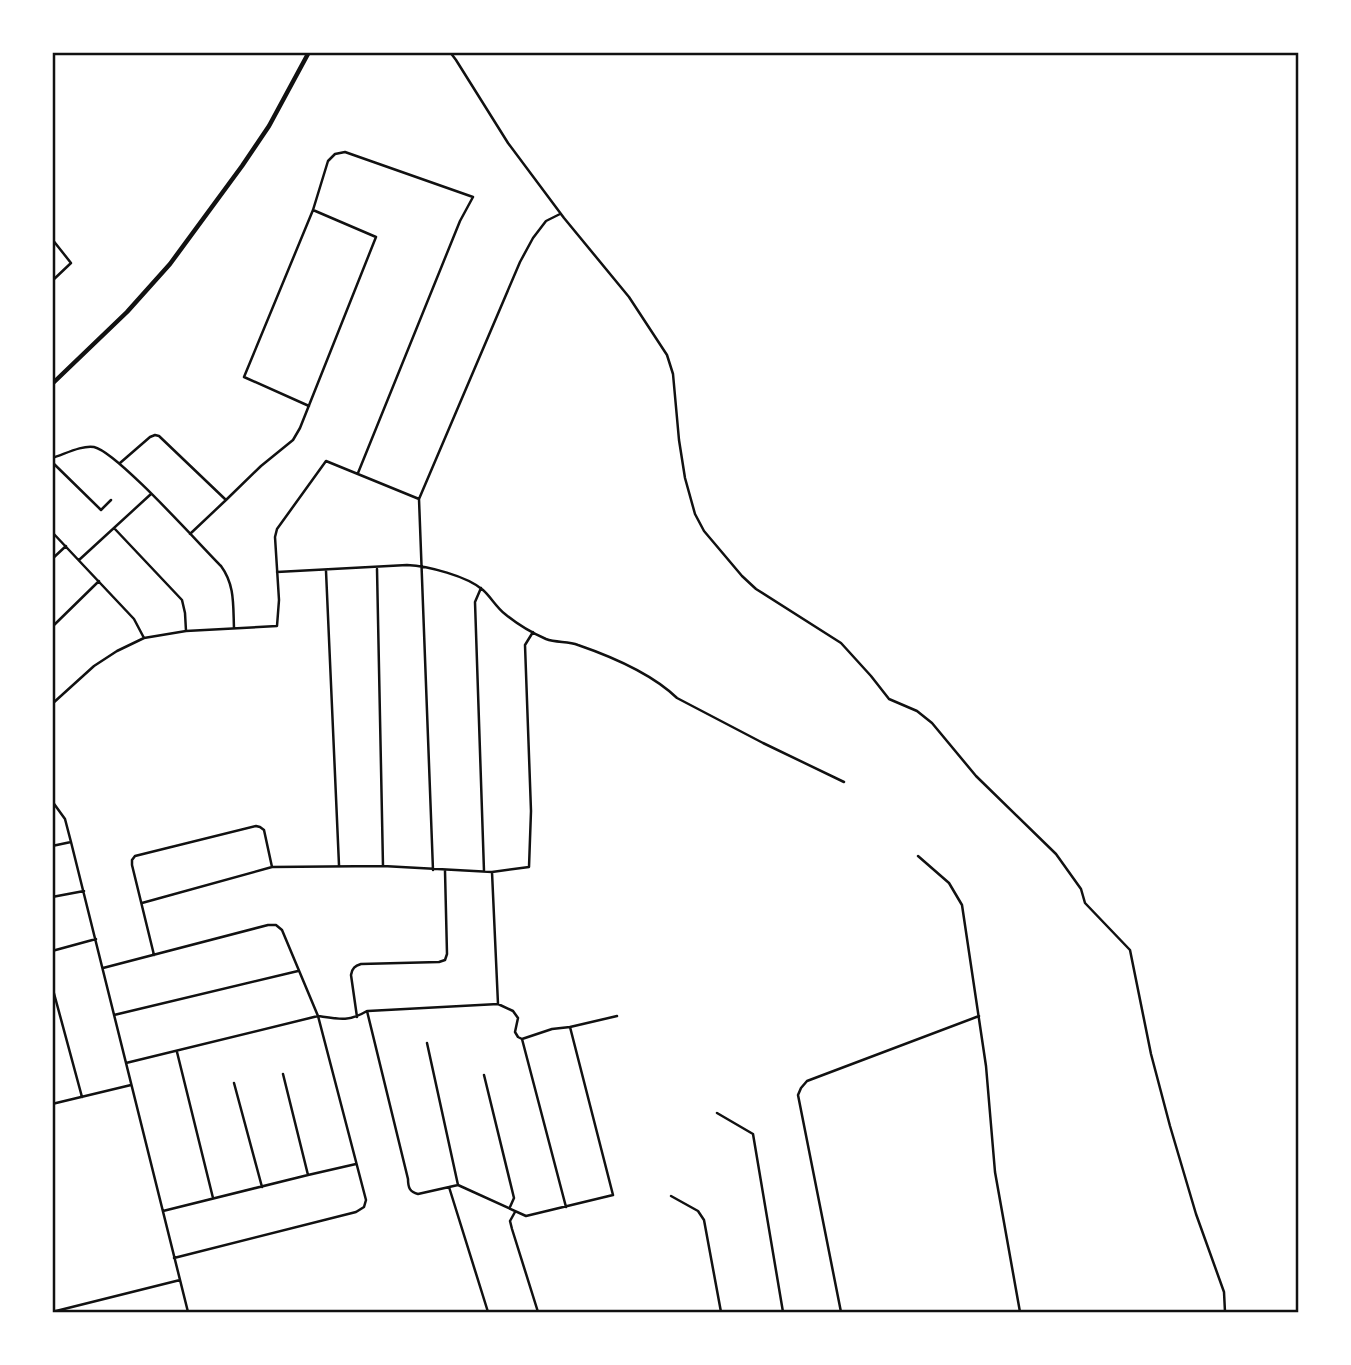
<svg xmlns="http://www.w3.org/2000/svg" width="1351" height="1365" font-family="Inter,sans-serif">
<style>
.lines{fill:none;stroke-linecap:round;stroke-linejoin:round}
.minor{stroke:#111;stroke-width:2.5}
.primary{stroke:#111;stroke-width:4.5}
.neatline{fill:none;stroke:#111;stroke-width:2.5}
</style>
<rect width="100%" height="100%" fill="#fff"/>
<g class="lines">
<path class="minor" d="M450 52 456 60 508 143 564 218 629 297 667 355 673 374 679 440 685 478 695 514 704 531 742 576 756 589 841 643 871 676 889 699 917 711 932 723 976 776 1056 854 1081 889 1085 903 1130 950 1151 1054 1170 1126 1196 1214 1224 1292 1225 1312
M52 239 71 263 52 281
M309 406 244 377 313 210 328 161 335 154 345 152 473 197 460 221 358 473
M52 458C65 454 82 445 94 447 117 452 200 545 221 566 235 585 233 605 234 628
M52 462 101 510 111 500
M120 463 150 437 155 435 159 436 226 500 190 534
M419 499 520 262 533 238 546 221 560 214
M226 500 261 466 293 440 300 428 376 237 313 210
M114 528 182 600 185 613 186 631
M52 532 134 619 144 638
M52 559 66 546
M79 560 151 494
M377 569 383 866
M326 571 339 865
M277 572 407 565C428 566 467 576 483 590 491 597 496 607 505 614 517 624 532 633 546 639 556 643 568 641 578 645 610 656 652 674 677 698L763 743 844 782
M481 588 475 602 484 871
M52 627 99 581
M52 704 94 666 117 651 144 638 186 631 277 626 279 600 275 537 277 529 326 461 419 499 433 870
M52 801 65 819 71 842 188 1312
M52 846 71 842
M918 856 949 883 962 905 986 1066 995 1172 1020 1312
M492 872 498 1004
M52 897 84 891
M142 903 272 867 383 866 492 872 529 867 531 811 525 645 533 632
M52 951 96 939
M154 955 132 865V860L135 856 256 826 260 827 264 830 272 867
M103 968 268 925H276L282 930 318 1016C338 1019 349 1022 367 1011L408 1179C408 1188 410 1192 418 1194L458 1185 526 1216 613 1195 570 1027
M52 986 82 1097
M368 1011 498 1004 513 1011 518 1018 515 1032 518 1037 522 1039 566 1207
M114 1015 298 971
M357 1017 351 975C352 968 355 966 361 964L439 962 445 960 447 954 445 871
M522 1039 552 1029 570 1027 617 1016
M427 1043 458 1185
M177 1052 213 1198
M126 1063 318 1016 366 1200 364 1207 356 1212 174 1258
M283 1074 308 1175
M484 1075 514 1198 510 1207
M234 1083 262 1187
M52 1104 131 1085
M717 1113 753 1134 783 1312
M449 1187 488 1312
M671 1196 698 1211 704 1220 721 1312
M163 1211 308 1175 356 1164
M515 1212 510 1221 512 1229 538 1312
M52 1312 180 1280
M841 1312 798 1095 801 1088 807 1081 979 1016"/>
<path class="primary" d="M52 384 127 312 170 264 242 166 269 126 309 52"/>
</g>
<rect width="1351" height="1365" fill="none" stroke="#ffffff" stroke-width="108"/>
<rect x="54" y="54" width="1243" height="1257" class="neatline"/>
</svg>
